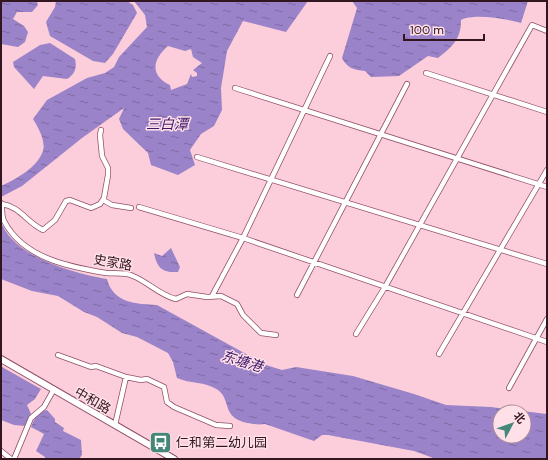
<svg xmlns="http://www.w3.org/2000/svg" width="548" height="460" font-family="'DM Sans','Noto Sans SC',sans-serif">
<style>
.water{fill:url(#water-ripples);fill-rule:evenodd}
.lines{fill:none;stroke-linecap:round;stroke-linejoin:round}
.minor-casing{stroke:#904f66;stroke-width:6}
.tertiary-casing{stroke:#904f66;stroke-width:8}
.minor{stroke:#fff;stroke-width:4.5}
.tertiary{stroke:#fff;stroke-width:6}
.labels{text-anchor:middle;stroke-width:3;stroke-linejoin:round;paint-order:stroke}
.street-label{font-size:13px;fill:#311620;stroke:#ffe0e8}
.poi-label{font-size:13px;fill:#311620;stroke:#ffe0e8;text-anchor:start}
.water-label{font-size:14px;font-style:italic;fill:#3d186b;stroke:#ffe0e8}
</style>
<defs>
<pattern id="water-ripples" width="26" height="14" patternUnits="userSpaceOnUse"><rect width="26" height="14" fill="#9a83c8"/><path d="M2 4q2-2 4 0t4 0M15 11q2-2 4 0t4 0" fill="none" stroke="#7e6aa2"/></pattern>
</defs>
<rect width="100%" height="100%" fill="#fccedb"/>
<path class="water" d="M1 1H37L38 5 32 12H17L13 19 24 26 28 32 25 42 18 47 1 44Z
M56 1H127L133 5 137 13 113 54 105 63 93 61 50 36 46 22 55 7Z
M134 1H308L286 32 243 21 227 51 221 88 222 110 214 126 201 134 190 150 195 165 178 175 151 165 148 153 123 129 119 119 124 108 82 138 22 186 1 197V186C16 179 37 168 43 151 46 141 38 127 33 119L47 100 87 78 105 73 114 67 119 57 147 27 145 15ZM168 46 185 51 191 49 193 57 202 63 193 70 197 73V76L192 77 191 74 187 84 171 90 170 85C149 75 153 59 168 46Z
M352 1H528L521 23C507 19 473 13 461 20 461 39 453 46 438 58L428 56 399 76 371 77 365 71C354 70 347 68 342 58L357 8Z
M50 43 75 59C77 68 75 74 67 79L43 76 34 89 14 67 13 62 40 45Z
M1 223C4 228 7 234 11 238 32 261 77 274 107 279 113 303 136 304 157 305L266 365 282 370 296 367 353 376 414 394 446 405 491 407 547 414V459H436L414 451 328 435H322L314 441 265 424C258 425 254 424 247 423 221 417 232 401 218 390 205 381 190 384 177 378L173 362 168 353 137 337 122 333 97 317 84 312 58 296 32 291 1 279ZM500 412H524V436H500Z
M171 248 180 267 178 272C162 273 157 268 154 253L162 256Z
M2 367 41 389 35 399 27 405 31 414 25 426 14 425 1 420Z
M47 410 55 419V422L64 428 63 431 81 440 82 455 79 459H45V457L36 451 44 434 31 427C35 418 37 411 47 410Z"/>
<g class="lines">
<defs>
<path id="minor" d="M426 73 547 112
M235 88 547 187
M197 157 547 264
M103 200 112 205 131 208
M1 203C3 209 1 215 4 221 23 258 69 267 106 273 115 274 125 272 133 276 148 282 161 296 176 299L187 294 207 297 221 296 237 304 243 315 261 333 276 335
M2 204C21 207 26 222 43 230L55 220 66 201 70 200 91 208 100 204 104 198 108 175V168L102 156 100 135 101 130
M139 207 243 238 547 342
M297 295 407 84
M212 296 243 238 330 56
M356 334 385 287 532 25 547 31
M439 354 547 170
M58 355 91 367 96 366 126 377 141 380 147 379 164 387 167 402 174 407 216 425 230 426
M509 388 547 319
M115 425 126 377
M1 451 11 459
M14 459 31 418 44 407 54 389"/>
<path id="tertiary" d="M1 359 174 459"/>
</defs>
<use href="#minor" class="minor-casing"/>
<use href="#tertiary" class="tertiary-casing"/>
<use href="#minor" class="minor"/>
<use href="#tertiary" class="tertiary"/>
</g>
<defs>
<symbol id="bus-square" viewBox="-11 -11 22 22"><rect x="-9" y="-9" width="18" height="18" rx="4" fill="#448779" stroke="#ffe0e8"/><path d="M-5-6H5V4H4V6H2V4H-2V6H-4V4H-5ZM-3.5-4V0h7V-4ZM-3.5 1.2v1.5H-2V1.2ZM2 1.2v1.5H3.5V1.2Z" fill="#fff"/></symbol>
</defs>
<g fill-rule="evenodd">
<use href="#bus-square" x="148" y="430" width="25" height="25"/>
</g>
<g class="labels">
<g class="street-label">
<text transform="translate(113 262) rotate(10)" y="5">史家路</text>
<text transform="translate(93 400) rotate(30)" y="5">中和路</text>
</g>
<g class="poi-label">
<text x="176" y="447">仁和第二幼儿园</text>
</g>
<g class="water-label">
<text x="167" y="129">三白潭</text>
<text transform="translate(242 361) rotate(17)" y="5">东塘港</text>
</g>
</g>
<rect width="548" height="460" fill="none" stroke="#311620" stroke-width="4"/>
<g transform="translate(512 424) rotate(49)"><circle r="19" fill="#ffe0e8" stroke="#ad8f98"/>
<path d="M0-3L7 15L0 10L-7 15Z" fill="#448779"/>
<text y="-6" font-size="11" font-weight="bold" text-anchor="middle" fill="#311620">北</text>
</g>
<path d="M404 34v6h80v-6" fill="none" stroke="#311620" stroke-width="2"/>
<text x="410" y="34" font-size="12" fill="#311620" stroke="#ffe0e8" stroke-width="3" paint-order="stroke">100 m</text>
</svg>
